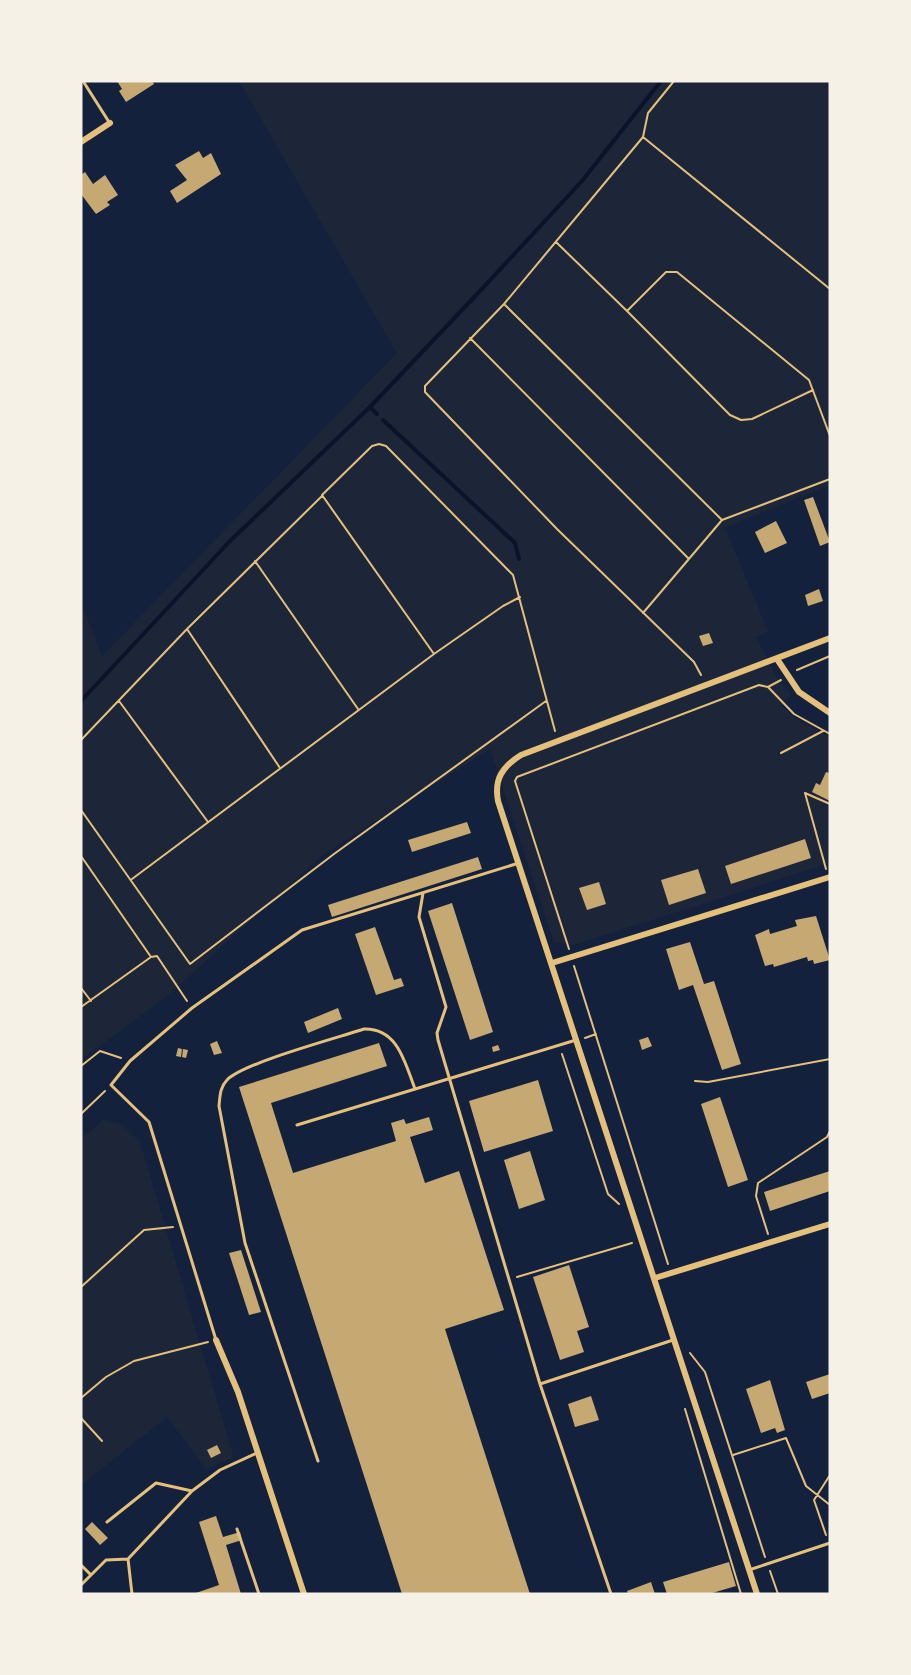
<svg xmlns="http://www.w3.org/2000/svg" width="911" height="1675" font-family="Jost,sans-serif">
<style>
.green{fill:#1d2539}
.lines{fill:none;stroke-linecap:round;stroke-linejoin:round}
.stream{stroke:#0b132b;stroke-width:4}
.building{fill:#c6a872}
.path{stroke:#e5c07b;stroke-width:2}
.service{stroke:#e5c07b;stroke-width:3}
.minor{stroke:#e5c07b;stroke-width:6}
</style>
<rect width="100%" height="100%" fill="#14213d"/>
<path class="green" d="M239 81H830V485L725 528 768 631 756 637 776 676 791 694 780 705 799 721 830 737V863L574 945 554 942 490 749 324 854 173 991 81 1060V602L102 656 397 353Z
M104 1119 121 1124 140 1142 234 1458 206 1469 167 1417 81 1485V1139Z"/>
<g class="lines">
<path class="stream" d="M370 407 377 414
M383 420 515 543 519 559
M81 701 229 542 370 407 480 291 582 181 661 81"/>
</g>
<path class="building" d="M117 81H152L154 84 126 102 119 91 122 89Z
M199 151 203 158 211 153 221 174 177 203 170 191 187 180 175 165Z
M85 172 93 184 105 175 118 195 107 202 110 205 96 214 81 194V175Z
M813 497 830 542 820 546 804 500Z
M776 521 787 543 765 553 755 532Z
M819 589 823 601 808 606 805 595Z
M709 633 713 643 703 646 699 636Z
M826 772 830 773V801L812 792 816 783 820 785Z
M467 822 471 833 412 852 408 840Z
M805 839 811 858 731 884 725 866Z
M478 857 482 869 332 917 328 905Z
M698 869 706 893 669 905 661 880Z
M599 882 606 904 587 910 579 888Z
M452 903 493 1032 470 1040 428 911Z
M816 916 830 960 814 964 813 960 808 961 807 957 774 967 773 964 765 966 755 935 769 929 770 934 797 926 795 920Z
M375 927 394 980 401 978 404 986 376 995 355 934Z
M690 942 704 984 714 981 741 1064 722 1070 693 985 679 990 666 949Z
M338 1008 342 1019 308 1033 304 1022Z
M648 1037 652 1046 642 1050 639 1040Z
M217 1041 222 1053 214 1055 210 1044Z
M379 1043 387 1066 271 1103 293 1173 396 1141 391 1123 404 1119 406 1124 429 1117 433 1130 410 1137 425 1183 459 1171 504 1310 445 1329 530 1594H402L239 1087Z
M498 1045 500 1050 493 1052 492 1047Z
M178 1048 182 1049 181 1057 176 1056Z
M183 1049 188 1050 186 1058 182 1057Z
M538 1080 553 1131 484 1152 469 1101Z
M720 1097 748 1180 728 1187 701 1104Z
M530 1151 545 1200 519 1209 504 1160Z
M830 1171V1191L770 1211 764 1192Z
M241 1250 261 1312 249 1315 229 1253Z
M569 1265 589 1327 577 1331 584 1352 560 1360 533 1277Z
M830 1374V1393L812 1399 806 1382Z
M770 1380 785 1430 777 1433 775 1428 761 1433 746 1389Z
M591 1396 599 1420 575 1427 568 1404Z
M217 1445 221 1453 211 1458 207 1450Z
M216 1516 223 1537 240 1532 242 1540 226 1545 241 1594H193L219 1585 199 1522Z
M92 1522 108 1538 100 1545 85 1529Z
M729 1562 736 1586 709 1594H667L663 1582Z
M651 1582 655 1594H628L627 1591Z"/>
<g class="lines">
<path class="path" d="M643 137 648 113 674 81
M556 242 627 311
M505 305 722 520
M470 338 689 559
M813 390 752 419 741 420 730 415 627 311 666 272H677L809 380 830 436
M255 561 358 709
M643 613 722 520 830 479
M187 629 322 496
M434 654 322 495 372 446 379 444 386 446 513 575 555 731
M797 670 830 656
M701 675 694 662 557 529 425 392V386L504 304 643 137 830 289
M768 687 781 680
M119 701 208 822
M81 740 187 629 280 768
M781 753 823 731
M805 793 826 869
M805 793 830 804
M81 810 190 964 334 854 546 701
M81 856 151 957 157 956 187 1001
M132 879 434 654 503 606 520 597
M569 949 515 781 517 777 759 685 768 687 794 714 830 734
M574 966 668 1264
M81 988 91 1001
M81 1007 151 957
M585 1038 596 1034
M562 1054 608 1194 619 1204
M81 1066 100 1051 121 1058
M695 1081 708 1082 830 1059
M81 1114 105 1091
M768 1234 756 1196 758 1183 827 1137 830 1131
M517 1277 632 1243
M81 1287 144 1230 173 1227
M690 1353 705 1372 765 1557
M81 1398 106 1377 134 1361 208 1342
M685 1409 741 1594
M81 1418 102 1441
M733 1455 786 1438 806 1486 830 1505
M826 1535 814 1500 830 1475
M770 1571 778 1594"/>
<path class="service" d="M83 81 109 122
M423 893 419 917 446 1007 437 1033 438 1040 540 1384 611 1594
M297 1125 576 1040
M216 1340 149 1122 111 1085 130 1061 192 1008 302 930 519 863
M540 1384 673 1340
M318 1461 245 1243 219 1106C220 1096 220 1087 227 1080 243 1063 337 1038 364 1029 398 1028 405 1063 415 1089
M107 1522 156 1483 192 1491
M237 1529 259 1594
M128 1559 132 1594
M81 1565 91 1575
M749 1570 830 1543
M81 1585 106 1560 128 1559 192 1491 220 1470 257 1453"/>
<path class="minor" d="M81 142 110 123
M777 659 799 692 830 713
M552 963 830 877
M655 1278 830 1224
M216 1340 238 1392 304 1594
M757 1594 498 801C494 779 502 767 521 755L830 638"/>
</g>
<rect width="911" height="1675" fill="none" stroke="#f6f1e7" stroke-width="165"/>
</svg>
